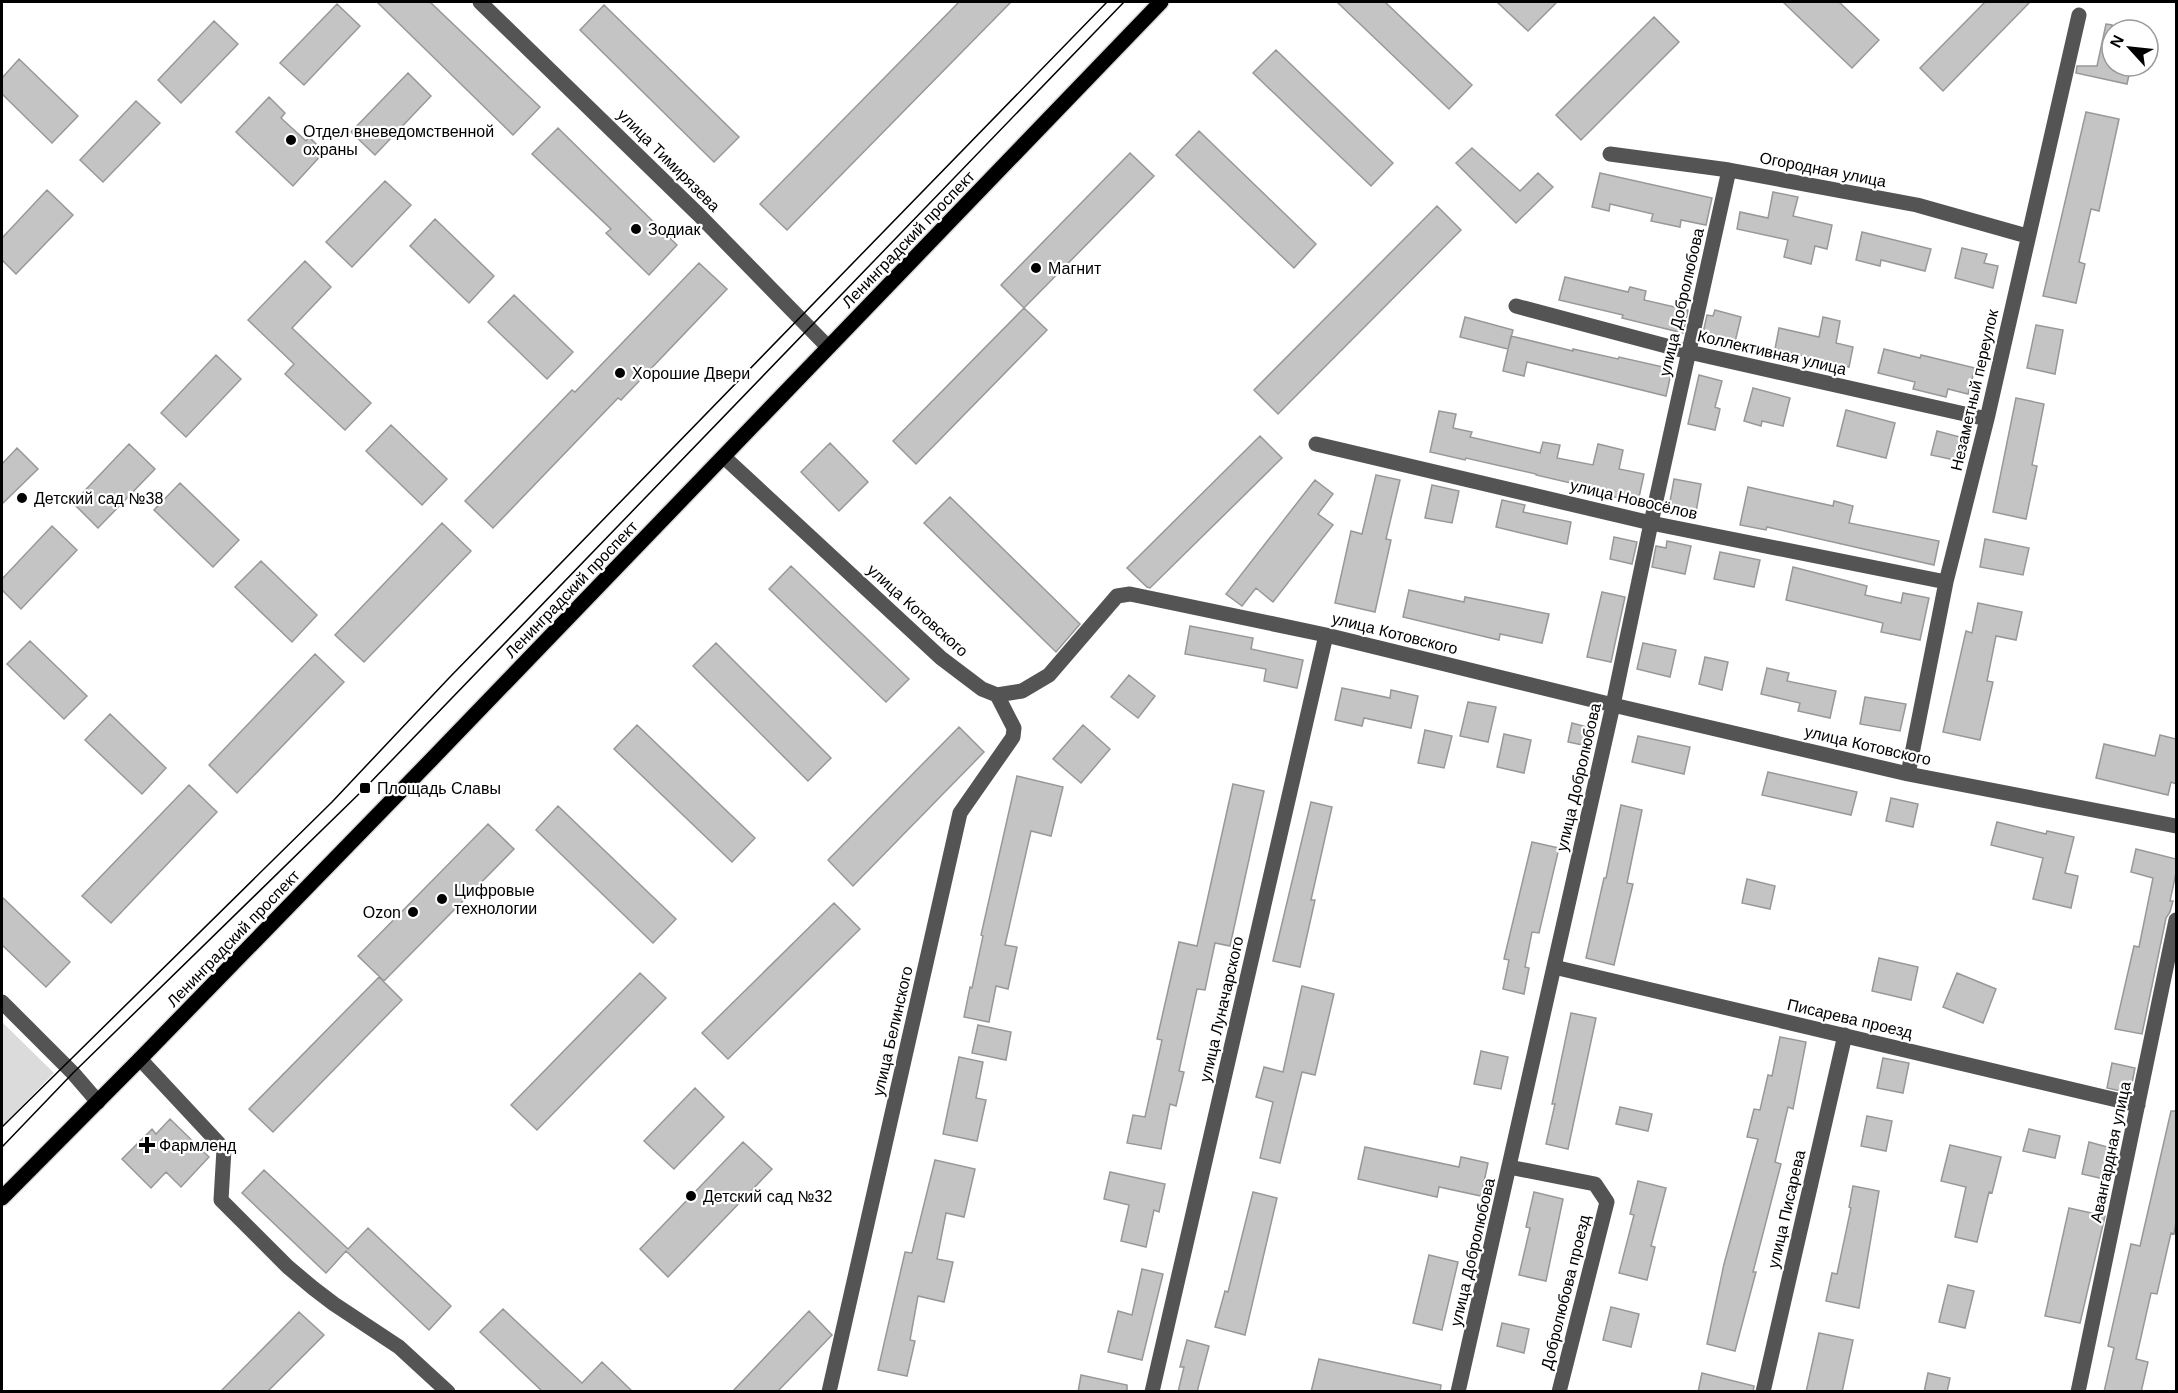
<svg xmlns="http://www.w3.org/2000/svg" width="2178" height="1393" font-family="Arial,sans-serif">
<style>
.green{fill:#dbdbdb}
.building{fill:#c4c4c4;stroke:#989898;stroke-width:1.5}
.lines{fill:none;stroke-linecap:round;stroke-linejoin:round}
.major-casing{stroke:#dbdbdb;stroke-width:18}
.minor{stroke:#545454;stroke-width:15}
.major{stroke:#000;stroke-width:15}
.tram{stroke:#000;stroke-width:1.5}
.poi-dot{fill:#000;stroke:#fff;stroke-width:2}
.labels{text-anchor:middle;stroke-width:4.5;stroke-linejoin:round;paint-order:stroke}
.poi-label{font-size:16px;fill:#000;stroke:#fff;text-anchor:start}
.street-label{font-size:16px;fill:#000;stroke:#fff}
</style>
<rect width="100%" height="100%" fill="#fff"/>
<path class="green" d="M2 1022 54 1073 2 1126Z"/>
<path class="building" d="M377 2H430L540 107 513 135Z
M959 2H1011L787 230 760 204Z
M1337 2H1385L1472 85 1449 109Z
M1497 2H1557L1528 31Z
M1783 2H1839L1879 40 1852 68Z
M1985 2H2030L1943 91 1920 68Z
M337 4 360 26 304 85 280 63Z
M604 5 739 137 714 162 580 30Z
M1654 17 1679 42 1581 140 1556 115Z
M214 21 238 44 181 103 158 80Z
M2106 24 2112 25V66H2131L2127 84 2076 73 2077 66H2097Z
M1276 50 1393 163 1371 186 1253 73Z
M19 59 78 116 52 143 2 94V78Z
M408 73 431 96 375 155 351 132Z
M269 97 285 113 281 118 306 141 309 137 324 152 293 186 236 132Z
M136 101 160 123 103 182 80 160Z
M2086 112 2119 119 2099 211 2091 209 2079 262 2085 264 2076 303 2043 296Z
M558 128 677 245 649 275 606 233 611 229 532 154Z
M1199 131 1316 244 1294 268 1176 155Z
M1472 148 1520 191 1538 173 1553 187 1516 223 1456 163Z
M1130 153 1154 176 1024 308 1001 285Z
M1600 173 1712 198 1706 225 1681 220 1680 227 1651 221 1653 214 1610 204 1609 211 1592 207Z
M385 181 411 205 352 267 326 242Z
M47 190 73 215 16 274 2 260V238Z
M1773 192 1798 197 1793 216 1832 225 1827 249 1815 246 1811 264 1784 257 1788 240 1737 229 1740 212 1768 218Z
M1437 206 1461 230 1278 414 1254 390Z
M435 219 494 276 469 303 410 246Z
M1862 232 1931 249 1925 271 1881 260 1880 266 1856 260Z
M1962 248 1987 254 1984 263 1998 266 1993 288 1955 278Z
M305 261 331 287 292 328 371 403 345 430 285 374 294 364 248 320Z
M699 263 727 289 621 400 618 398 493 528 465 501 572 390 575 392Z
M1565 277 1628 292 1630 287 1646 291 1644 300 1688 310 1683 333 1622 318 1623 315 1559 300Z
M514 295 573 352 547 379 488 322Z
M1024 308 1047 330 916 464 893 441Z
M1715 310 1741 317 1735 342 1703 333 1707 315 1713 316Z
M1465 317 1513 330 1508 349 1460 337Z
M1823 317 1840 321 1836 343 1853 347 1849 367 1775 349 1779 328 1819 337Z
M2036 325 2063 330 2055 374 2027 368Z
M1511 336 1573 351V349L1618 359 1619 357 1672 369 1666 396 1527 362 1524 376 1503 371Z
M1884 349 1920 358 1921 355 1975 368 1968 394 1948 389 1946 397 1913 389 1915 382 1878 373Z
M216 355 241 379 186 437 161 413Z
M1699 375 1722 381 1715 407 1720 409 1715 430 1688 424Z
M1753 388 1790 398 1783 426 1762 421 1761 426 1744 421Z
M2016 398 2044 404 2032 465 2037 466 2026 519 1993 512Z
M1846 410 1895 423 1886 458 1837 446Z
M1439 411 1456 414 1453 428 1472 432 1470 437 1540 453 1543 442 1560 445 1557 458 1593 465 1598 444 1623 450 1619 469 1644 474 1638 502 1587 491 1588 487 1536 475V474L1466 458 1465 460 1430 452Z
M391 425 447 479 422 505 366 451Z
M1937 431 1960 437 1955 460 1931 455Z
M1260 436 1282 458 1150 588 1147 587 1127 568Z
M830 443 868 482 839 511 801 472Z
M129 444 155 469 98 528 73 503Z
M17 448 38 469 2 504V464Z
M1376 475 1400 480 1386 539 1391 540 1375 612 1335 603 1351 531 1362 534Z
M1674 479 1701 484 1696 512 1669 507Z
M1315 480 1333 494 1318 514 1333 525 1273 602 1256 588 1242 606 1226 594Z
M180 483 239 540 213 567 154 510Z
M1432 485 1459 491 1452 523 1425 518Z
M1748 487 1833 506 1834 501 1853 506 1849 523 1939 541 1934 565 1767 527 1766 530 1740 525Z
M950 497 1080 624 1056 652 924 523Z
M1502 500 1525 505 1523 512 1571 522 1567 544 1496 527Z
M442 523 471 551 364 662 335 635Z
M52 526 77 550 21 609 2 590V579Z
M1614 537 1637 542 1632 564 1610 559Z
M1985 539 2029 548 2023 575 1980 567Z
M1667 541 1691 546 1685 574 1652 567 1656 546 1666 548Z
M1720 552 1760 560 1754 587 1714 579Z
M261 561 317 615 292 642 235 587Z
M791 566 909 679 886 702 769 589Z
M1793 567 1867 586 1865 595 1901 603 1903 593 1929 598 1920 640 1881 632 1883 623 1786 600Z
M1409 590 1464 602 1465 597 1549 614 1542 643 1500 634 1499 640 1403 617Z
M1602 592 1625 597 1611 662 1587 657Z
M1978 603 2022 612 2016 640 1996 636 1987 681 1993 682 1980 740 1943 732 1966 631 1972 633Z
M1190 626 1253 638 1251 649 1303 660 1297 688 1264 681 1266 669 1185 654Z
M30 641 87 696 64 719 7 664Z
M716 643 831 758 808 781 693 666Z
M1643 643 1676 650 1670 677 1637 669Z
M315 654 344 682 237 793 209 765Z
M1705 657 1728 662 1722 690 1699 684Z
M1767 668 1789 673 1787 681 1836 691 1830 718 1798 711 1800 703 1761 694Z
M1129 675 1155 696 1138 718 1111 697Z
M1342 688 1390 698 1391 690 1418 696 1411 728 1364 718 1362 726 1335 720Z
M1865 697 1906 704 1900 731 1860 724Z
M1468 702 1496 707 1488 742 1460 736Z
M110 714 166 768 142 794 85 740Z
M1572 723 1587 727 1583 745 1568 742Z
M637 725 755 838 732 862 614 749Z
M1083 725 1110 749 1081 783 1053 759Z
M959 727 984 752 853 886 828 860Z
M1425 730 1452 736 1444 768 1418 763Z
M1504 734 1531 740 1524 773 1497 767Z
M2160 735 2176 739V784L2171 782 2168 795 2096 778 2104 744 2155 756Z
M1638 736 1690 747 1684 774 1632 762Z
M1768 772 1857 792 1851 815 1762 795Z
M1017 776 1063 787 1051 836 1031 831 1005 945 1017 947 1008 989 996 986 989 1022 964 1017 970 987 972 988 983 936 981 935Z
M1233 784 1264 791 1230 946 1215 943 1205 990 1197 989 1179 1071 1184 1072 1176 1106 1170 1104 1161 1149 1127 1143 1133 1115 1145 1117 1162 1040 1157 1039 1179 942 1197 946Z
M189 785 217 812 111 923 82 896Z
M1891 798 1918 804 1913 827 1886 821Z
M1311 802 1332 807 1311 900H1315L1300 967 1273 961Z
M1621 805 1642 810 1627 883 1633 884 1614 965 1586 958 1604 878H1606Z
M558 806 676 919 653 943 536 830Z
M1997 822 2046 834 2047 831 2074 837 2065 873 2078 876 2071 908 2033 899 2043 858 1991 845Z
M488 824 514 849 384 981 358 956Z
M1532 842 1559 848 1539 933 1532 932 1525 967 1529 968 1524 994 1503 989 1509 960 1504 959Z
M2136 849 2176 859V873L2170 901H2173L2170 912 2166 918 2142 1034 2115 1029 2134 946 2139 947 2153 878 2131 872Z
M1747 879 1775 886 1770 909 1742 903Z
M2 897 70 962 46 987 2 945Z
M834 903 860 929 728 1059 702 1033Z
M1879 958 1918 967 1911 1000 1872 991Z
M640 973 666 998 537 1130 511 1105Z
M1957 973 1996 989 1983 1023 1943 1007Z
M379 977 402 1000 273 1132 249 1109Z
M1302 986 1334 994 1315 1075 1302 1072 1280 1163 1260 1158 1273 1102 1256 1097 1264 1067 1283 1072Z
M1571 1013 1596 1018 1568 1149 1546 1144 1555 1104H1552Z
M978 1025 1011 1032 1006 1060 972 1053Z
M1780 1037 1806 1042 1793 1109 1788 1107 1775 1162 1781 1164 1753 1272H1756L1735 1351 1707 1344 1724 1264 1758 1139 1747 1137 1754 1109 1760 1110 1768 1075 1772 1076Z
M1481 1051 1508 1057 1501 1089 1474 1084Z
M959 1057 983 1062 976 1098 986 1100 977 1141 943 1134Z
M1883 1058 1909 1063 1903 1093 1877 1088Z
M2112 1063 2135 1068 2130 1093 2107 1088Z
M695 1088 724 1117 674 1169 644 1141Z
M1620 1107 1652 1114 1648 1131 1616 1124Z
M2171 1111H2176V1222L2174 1234 2171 1233 2157 1294 2151 1293 2136 1359 2148 1362 2141 1392H2104L2114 1348 2108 1346 2131 1244 2140 1246Z
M1867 1116 1892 1121 1886 1151 1861 1146Z
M170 1119 209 1157 181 1187 166 1172 151 1188 122 1159 152 1129 156 1134Z
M2029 1129 2060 1136 2055 1158 2023 1151Z
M743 1142 772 1169 668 1277 640 1249Z
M2089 1142 2111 1148 2104 1179 2082 1174Z
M1950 1145 2001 1157 1992 1193 1989 1192 1977 1242 1955 1237 1966 1187 1941 1181Z
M1365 1147 1459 1167 1461 1157 1488 1163 1481 1196 1439 1187 1437 1197 1358 1179Z
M935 1160 975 1169 964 1217 946 1213 937 1259 953 1262 944 1302 918 1296 910 1340 915 1341 907 1376 878 1370 905 1252 912 1253Z
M264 1170 348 1249 368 1228 451 1306 429 1330 346 1251 326 1273 242 1193Z
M1110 1172 1165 1184 1159 1212 1154 1210 1146 1247 1121 1241 1129 1205 1104 1199Z
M1638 1181 1666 1188 1651 1246 1655 1247 1647 1280 1619 1273 1634 1215 1630 1214Z
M1853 1186 1879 1191 1859 1308 1826 1301 1832 1273 1837 1274 1851 1208 1849 1207Z
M1253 1192 1277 1198 1245 1335 1215 1327 1225 1291 1228 1292Z
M1534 1192 1563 1199 1546 1281 1519 1275 1530 1228 1526 1227Z
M2069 1208 2105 1216 2080 1323 2045 1316Z
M1429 1255 1458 1262 1442 1330 1413 1323Z
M1142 1269 1163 1274 1142 1360 1108 1352 1118 1311 1132 1315Z
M1948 1285 1974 1291 1965 1328 1939 1322Z
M1611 1307 1639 1314 1631 1347 1603 1340Z
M503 1309 582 1383 602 1362 633 1392H543L480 1332Z
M809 1311 832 1335 777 1392H732Z
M299 1312 324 1335 267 1392H220Z
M1502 1323 1529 1329 1524 1353 1497 1346Z
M1819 1333 1853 1340 1842 1392H1806Z
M1187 1340 1209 1346 1197 1392H1178L1184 1367H1180Z
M1319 1359 1441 1385 1440 1392H1311Z
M1702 1373 1754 1386 1753 1392H1698Z
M1928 1373 1950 1378 1947 1392H1924Z
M1081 1375 1127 1385V1392H1078Z"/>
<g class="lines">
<defs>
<path id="major" d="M2 1198 140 1059 432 759 1161 2"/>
</defs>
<use href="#major" class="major-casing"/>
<path class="minor" d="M480 2 698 214 828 347
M1610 154 1729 170 1917 205 2027 236
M1516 306 1689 352 1987 419
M1316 444 1651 523 1946 582
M724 457 941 658 982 689 997 695 1022 691 1049 675 1117 596 1130 594 1326 635 1613 705 1908 774 2176 826
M1908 774 1946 582 1987 419 2079 15
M1554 967 2138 1105
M2 1002 73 1073 98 1102
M140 1059 224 1149 221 1200 288 1267 313 1288 334 1304 399 1347 448 1392
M1509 1167 1595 1184 1607 1202 1559 1392
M829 1392 960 813 1013 737 1014 728 997 695
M1152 1392 1326 635
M1458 1392 1613 705 1651 523 1729 170
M1763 1392 1845 1035
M2078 1392 2176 920"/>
<use href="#major" class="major"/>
<path class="tram" d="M2 1127 332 802 449 678 1107 2
M2 1147 73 1073 365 788 1124 2"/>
</g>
<g class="poi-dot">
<circle cx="291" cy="140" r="6"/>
<circle cx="636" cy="229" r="6"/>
<circle cx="1036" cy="268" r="6"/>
<circle cx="620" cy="373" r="6"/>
<circle cx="22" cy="498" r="6"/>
<rect x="359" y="782" width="12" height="12" rx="3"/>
<circle cx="442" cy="899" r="6"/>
<circle cx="413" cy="912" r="6"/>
<path d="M144 1136h6v6h6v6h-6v6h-6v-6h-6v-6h6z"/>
<circle cx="691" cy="1196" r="6"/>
</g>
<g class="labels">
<g class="poi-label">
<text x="303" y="137">Отдел вневедомственной<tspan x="303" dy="18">охраны</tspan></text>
<text x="648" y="235">Зодиак</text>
<text x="1048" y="274">Магнит</text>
<text x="632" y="379">Хорошие Двери</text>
<text x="34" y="504">Детский сад №38</text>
<text x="377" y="794">Площадь Славы</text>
<text x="454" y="896">Цифровые<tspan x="454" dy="18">технологии</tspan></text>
<text x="401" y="918" text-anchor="end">Ozon</text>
<text x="159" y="1151">Фармленд</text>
<text x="703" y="1202">Детский сад №32</text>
</g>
<g class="street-label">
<text transform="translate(669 160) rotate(45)" y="6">улица Тимирязева</text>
<text transform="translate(1823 169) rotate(11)" y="6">Огородная улица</text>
<text transform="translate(908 239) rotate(-46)" y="6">Ленинградский проспект</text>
<text transform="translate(1681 302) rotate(-77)" y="6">улица Добролюбова</text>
<text transform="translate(1772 352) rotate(13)" y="6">Коллективная улица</text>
<text transform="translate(1974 390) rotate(-77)" y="6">Незаметный переулок</text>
<text transform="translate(1634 499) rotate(13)" y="6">улица Новосёлов</text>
<text transform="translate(571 589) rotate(-46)" y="6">Ленинградский проспект</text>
<text transform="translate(918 610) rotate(42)" y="6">улица Котовского</text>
<text transform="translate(1395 633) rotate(14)" y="6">улица Котовского</text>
<text transform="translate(1868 745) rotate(13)" y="6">улица Котовского</text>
<text transform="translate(1578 777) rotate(-77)" y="6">улица Добролюбова</text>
<text transform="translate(233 938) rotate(-46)" y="6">Ленинградский проспект</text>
<text transform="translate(1221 1009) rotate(-77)" y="6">улица Луначарского</text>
<text transform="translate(1850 1018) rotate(13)" y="6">Писарева проезд</text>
<text transform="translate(892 1031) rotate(-77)" y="6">улица Белинского</text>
<text transform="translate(2110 1152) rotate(-78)" y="6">Авангардная улица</text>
<text transform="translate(1786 1209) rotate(-77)" y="6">улица Писарева</text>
<text transform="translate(1472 1252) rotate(-77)" y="6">улица Добролюбова</text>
<text transform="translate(1565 1292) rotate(-76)" y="6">Добролюбова проезд</text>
</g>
</g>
<rect width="2178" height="1393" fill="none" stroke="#000000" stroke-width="6"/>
<g transform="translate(2130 48) rotate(297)"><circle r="28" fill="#ffffff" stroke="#999999" stroke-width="1.5"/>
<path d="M0-4.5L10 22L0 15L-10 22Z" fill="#000000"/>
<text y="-9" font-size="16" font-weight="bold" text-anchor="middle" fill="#000000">N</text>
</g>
</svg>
